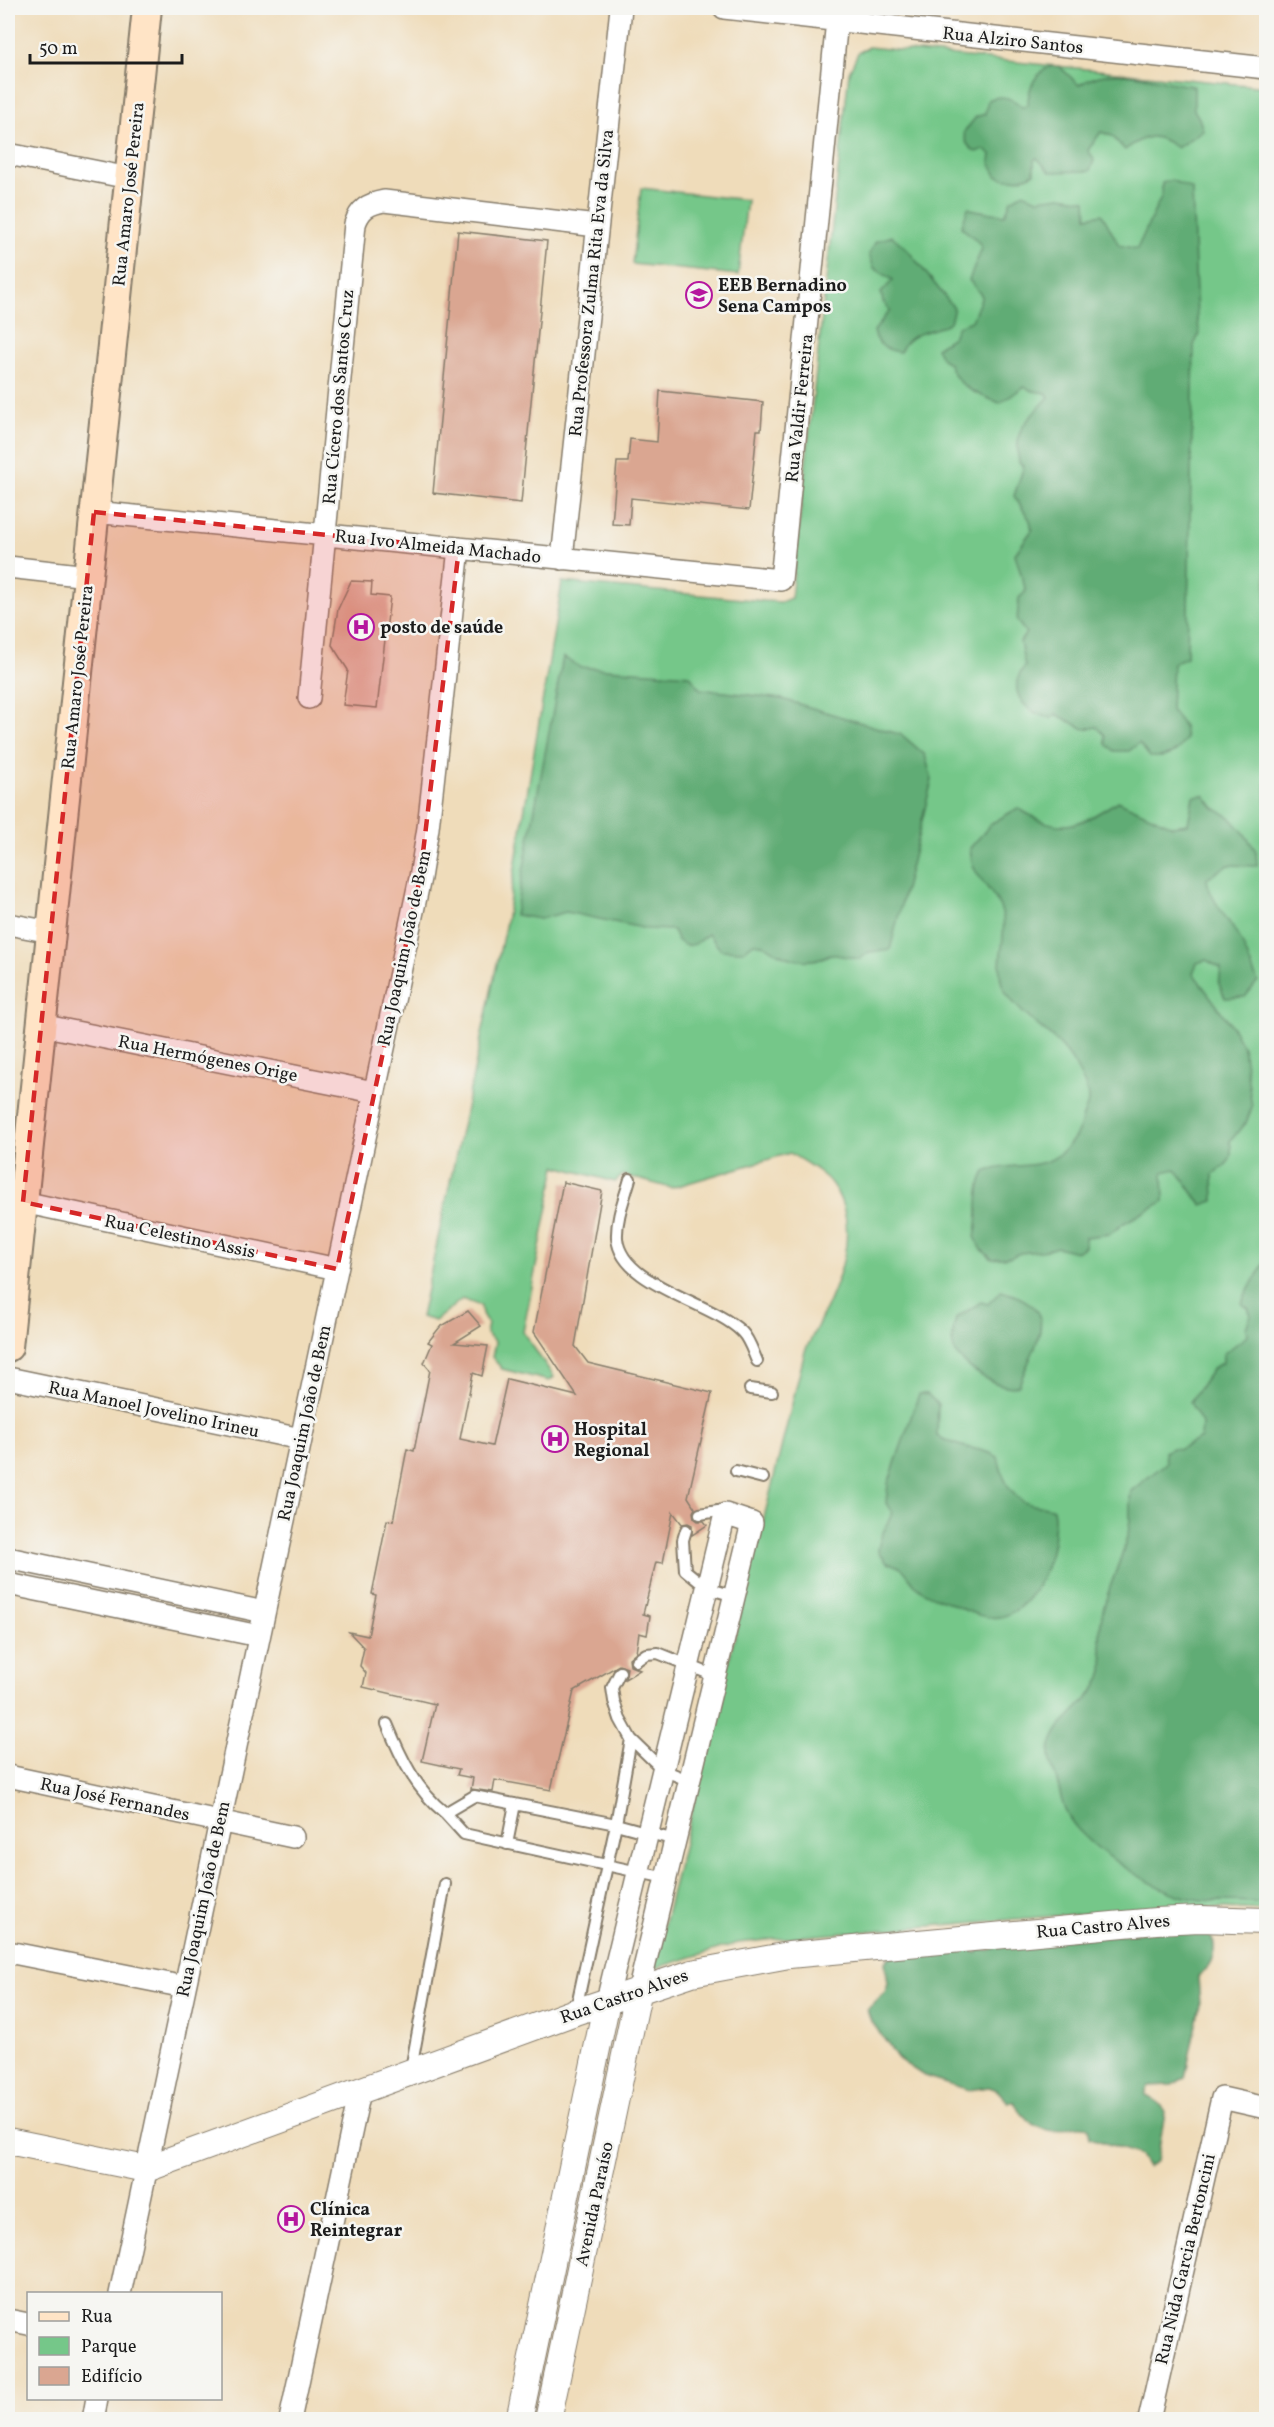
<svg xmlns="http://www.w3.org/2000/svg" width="1274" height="2427" font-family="Vollkorn,serif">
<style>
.green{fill:#75c789;stroke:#487252;stroke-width:1.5}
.forest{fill:#60ac75;stroke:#3e6448;stroke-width:1.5}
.building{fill:#daa691}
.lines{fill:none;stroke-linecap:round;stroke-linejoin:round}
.service-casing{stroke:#867c6b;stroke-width:14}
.minor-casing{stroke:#867c6b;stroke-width:24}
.tertiary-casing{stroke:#867c6b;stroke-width:28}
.secondary-casing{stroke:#867c6b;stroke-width:32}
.service{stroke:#fff;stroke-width:10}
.minor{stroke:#fff;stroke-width:21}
.tertiary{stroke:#fff;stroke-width:26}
.secondary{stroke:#ffe4c6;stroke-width:28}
.marked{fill:#d62828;fill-opacity:0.2;stroke:#d62828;stroke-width:4.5;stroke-dasharray:12 8;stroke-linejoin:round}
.labels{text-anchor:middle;stroke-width:5;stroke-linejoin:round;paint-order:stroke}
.street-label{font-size:18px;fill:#1c1c1c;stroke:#f6f6f2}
.poi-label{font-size:18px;font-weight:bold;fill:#1c1c1c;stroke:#f6f6f2;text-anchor:start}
</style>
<rect width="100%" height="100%" fill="#f6f6f2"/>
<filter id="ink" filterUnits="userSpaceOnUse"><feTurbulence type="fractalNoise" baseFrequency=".0167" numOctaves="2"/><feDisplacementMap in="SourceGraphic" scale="12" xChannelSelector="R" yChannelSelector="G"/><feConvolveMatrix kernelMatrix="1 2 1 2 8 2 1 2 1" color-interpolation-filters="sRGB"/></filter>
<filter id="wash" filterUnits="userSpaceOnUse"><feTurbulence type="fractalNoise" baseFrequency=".008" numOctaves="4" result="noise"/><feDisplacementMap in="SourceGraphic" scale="24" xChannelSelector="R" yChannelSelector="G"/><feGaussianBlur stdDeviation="1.35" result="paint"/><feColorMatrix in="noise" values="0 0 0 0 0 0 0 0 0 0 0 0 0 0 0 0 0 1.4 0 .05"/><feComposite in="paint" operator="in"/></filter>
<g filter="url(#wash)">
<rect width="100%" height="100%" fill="#efdcba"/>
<path class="green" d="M868 47 1266 87V1910L1176 1906 795 1937 738 1943 653 1969 805 1351C829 1302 869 1234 831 1183 821 1170 803 1162 790 1153L671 1188 623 1175 615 1182 556 1166 523 1332 554 1377 549 1381 502 1369 492 1357 495 1343 486 1333 488 1324 482 1314 481 1306 462 1299 435 1321 421 1317 506 922 562 582 764 601 781 602 791 598 849 72 858 53Z
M641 188 747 200 738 275 632 264Z"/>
<path class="forest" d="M1052 66H1059L1079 85C1118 60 1153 83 1194 86V110L1199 118 1203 130 1177 148C1156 132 1146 134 1125 150L1112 136 1101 132 1088 150 1094 160 1090 171 1050 172 1037 158 1034 160V173C1023 180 1008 181 996 176L990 162 991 154 984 149 976 152C967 146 965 142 964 132L976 117 985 114 988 100C1001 94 1012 97 1022 107L1028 105C1028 88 1035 72 1052 66Z
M1171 180 1192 189 1197 319 1200 333 1194 345 1187 657 1173 663 1171 710 1184 726 1186 739C1176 754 1168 758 1150 757L1139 743 1129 751H1114L1106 744 1105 735 1097 727 1084 729 1056 714 1052 718C1025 714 1005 691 1025 666L1020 642 1026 633 1017 621 1019 598 1026 591 1015 554 1032 530 1030 520 1014 496 1024 466 1019 463C1013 425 1027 422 1049 397L1046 393 1033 391 1024 387 1000 403C978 395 956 387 949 363L942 359 936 348 953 337 958 326 972 321 982 296 969 280 982 248C977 237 969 235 961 227L968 208C980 212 991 212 1005 215L1011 200 1023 193 1038 199 1061 196 1086 200 1087 217 1102 214 1119 245 1137 249 1162 195V183Z
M892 236 906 248 954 308 950 322C932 334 910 329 900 352 885 350 877 345 874 331L890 310 883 302 881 293 893 280 874 268 869 254 876 241Z
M563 657 580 667 690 675 700 689 782 699 902 735 925 755 932 780 890 950 869 952 860 959 830 954C815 963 796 962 780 954 766 948 772 945 754 943L743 951 721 950 708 934 695 944 686 946 677 940 673 930 647 929 566 912 540 919 515 915Z
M1204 795 1214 808 1230 817 1244 833 1256 851 1257 866 1228 865 1207 878C1208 898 1231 922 1241 941 1247 953 1251 968 1258 981L1245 997 1225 998 1219 984 1221 968 1206 960 1197 963 1193 973 1231 1025 1243 1047 1252 1107 1246 1123 1230 1141C1234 1162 1228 1163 1213 1175L1214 1201 1202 1205C1191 1193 1186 1180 1175 1169L1163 1172 1164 1201 1124 1223 1110 1234 1085 1237V1247L1076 1252 1057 1247 1048 1250 1020 1253 1011 1257 992 1259 982 1250 975 1237C981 1215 974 1191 985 1172 1006 1163 1027 1169 1048 1161 1063 1155 1079 1136 1082 1120 1083 1114 1089 1105 1088 1099 1088 1090 1083 1080 1079 1073 1061 1034 1029 1026 1006 993 992 971 1007 941 1003 917 1000 897 981 884 973 866 971 861 971 854 970 848L992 823 1018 808C1061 836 1077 827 1118 801L1172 826 1188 824 1193 796Z
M1266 1257V1904C1239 1899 1212 1904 1185 1897 1152 1889 1080 1843 1066 1812 1061 1802 1060 1791 1057 1781 1053 1770 1048 1757 1051 1746 1059 1716 1091 1704 1101 1677 1107 1664 1100 1650 1100 1637 1100 1629 1101 1618 1103 1610 1110 1582 1124 1556 1129 1528 1131 1516 1129 1503 1131 1491L1166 1463 1165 1452 1172 1448 1180 1449 1201 1438 1202 1424 1190 1402 1213 1368 1223 1362V1354L1247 1336 1246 1328 1251 1315 1248 1308 1242 1304C1246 1286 1261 1275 1266 1257Z
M1001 1291C1065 1308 1036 1340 1019 1385 1003 1394 957 1364 953 1347 951 1337 954 1327 956 1318L981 1302 988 1304Z
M919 1394H927L938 1404 937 1436C943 1439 949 1442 955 1444 969 1449 986 1449 998 1457 1002 1476 1009 1497 1029 1504 1037 1507 1046 1505 1053 1509 1058 1534 1049 1567 1036 1588 1010 1627 988 1622 950 1603 941 1599 929 1596 921 1590 904 1577 911 1568 887 1563L878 1550C879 1537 887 1525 893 1512L886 1503 888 1484Z
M1190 1928C1195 1929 1201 1930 1205 1932 1223 1943 1211 1968 1198 1977L1200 2005 1185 2078 1171 2085 1149 2086 1146 2090V2095L1162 2106 1165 2112 1157 2161 1147 2167 1141 2157 1135 2153 1090 2138 1088 2127C1077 2124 1071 2127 1060 2130 1039 2134 1023 2118 1014 2102H1008L997 2090 989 2087 969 2090 924 2076 898 2059 870 2019 867 2010 885 1992 888 1984 885 1962 889 1957 968 1948 976 1953 982 1949 989 1950 1008 1943Z"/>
<g id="blocks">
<path class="building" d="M458 231 547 241 521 503 433 493Z
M660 391 763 402 761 430H757L749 510 631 498 629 525 612 524 617 462H628L630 439 657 442Z
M351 581 372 582 371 595 390 597 377 708 343 705 348 670 332 645 338 609Z
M563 1182 602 1191 575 1346 588 1363 712 1393 688 1497 695 1508 693 1512 694 1518 698 1521H704L707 1525 692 1535V1525L688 1523 682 1524 673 1512 663 1563 656 1562 643 1614 650 1616 647 1635 639 1633 636 1652 629 1658 630 1666 640 1670 625 1679 627 1668 619 1665 574 1691 551 1790 495 1780 493 1792 471 1789 473 1778 457 1775 459 1769 422 1761 435 1704 363 1687 366 1673 360 1666 364 1648 349 1632 368 1636 376 1595 372 1594 387 1520 393 1521 407 1449 414 1451 430 1370 424 1363 432 1344 428 1342 440 1327 468 1311 481 1326 454 1343 488 1346 482 1376 473 1373 460 1439 492 1446 507 1379 577 1396 534 1332Z"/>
</g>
</g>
<g filter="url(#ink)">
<use href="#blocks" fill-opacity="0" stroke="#867c6b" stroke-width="1.5"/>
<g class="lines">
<defs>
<path id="service" d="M630 1179C625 1197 616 1218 617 1238 621 1286 711 1301 742 1332 749 1339 753 1352 757 1361
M750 1389 772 1392
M736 1471 763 1478
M700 1514 718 1511 725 1514
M686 1530 683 1540 685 1570 707 1588 734 1596
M636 1661 646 1654 658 1653 715 1676
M387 1724C401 1758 416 1790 445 1813
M631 1739 663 1770 690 1781
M507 1844 515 1804
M666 1878 464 1834 445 1813 474 1796 616 1824 675 1840
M576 2009 616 1824 631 1739 620 1719 614 1701 612 1688 620 1672
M411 2069 445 1884"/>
<path id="minor" d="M724 8 1266 68
M8 154 129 178
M94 512 781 580 837 20
M562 559 621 8
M8 567 88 576
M309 698 355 224C360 209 368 204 384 201L597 226
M8 924 51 932
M41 1025 374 1092
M23 1202 337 1269
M8 1378 301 1439
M8 1558 264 1612
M8 1584 259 1636
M8 1776 293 1837
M8 1952 185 1987
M607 2001 725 1514 752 1523 639 1989
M120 2294 420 878 428 828 459 548
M8 2320 28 2324
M93 2420 97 2398
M290 2420 360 2091
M1149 2420 1222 2098 1266 2108"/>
<path id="tertiary" d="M8 2141 146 2169 575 2012 692 1973 789 1955 1156 1921 1200 1919 1266 1921
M519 2420 607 2001
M548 2420 639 1989"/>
<path id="secondary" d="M8 1347 147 8"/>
</defs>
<use href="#service" class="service-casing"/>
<use href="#minor" class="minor-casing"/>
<use href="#tertiary" class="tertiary-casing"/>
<use href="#secondary" class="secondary-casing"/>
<use href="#service" class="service"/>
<use href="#minor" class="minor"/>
<use href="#tertiary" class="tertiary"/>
<use href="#secondary" class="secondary"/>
</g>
</g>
<path class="marked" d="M94 512 459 548 420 878 337 1269 23 1202Z"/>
<defs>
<symbol id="school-ring" viewBox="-11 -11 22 22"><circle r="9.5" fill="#f6f6f2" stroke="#b5179e" stroke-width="1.5"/><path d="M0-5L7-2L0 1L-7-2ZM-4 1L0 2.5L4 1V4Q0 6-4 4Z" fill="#b5179e"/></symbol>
<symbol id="hospital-ring" viewBox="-11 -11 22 22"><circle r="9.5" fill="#f6f6f2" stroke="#b5179e" stroke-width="1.5"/><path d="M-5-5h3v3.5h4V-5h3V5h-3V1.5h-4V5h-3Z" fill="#b5179e"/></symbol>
</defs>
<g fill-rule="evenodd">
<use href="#school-ring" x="684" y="280" width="30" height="30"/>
<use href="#hospital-ring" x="346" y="612" width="30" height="30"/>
<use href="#hospital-ring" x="540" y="1424" width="30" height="30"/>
<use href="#hospital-ring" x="276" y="2204" width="30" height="30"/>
</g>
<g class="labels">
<g class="street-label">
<text transform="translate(1013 40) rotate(6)" y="6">Rua Alziro Santos</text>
<text transform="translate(128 194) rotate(-84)" y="6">Rua Amaro José Pereira</text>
<text transform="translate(591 283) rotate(-84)" y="6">Rua Professora Zulma Rita Eva da Silva</text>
<text transform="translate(338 397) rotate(-85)" y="6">Rua Cícero dos Santos Cruz</text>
<text transform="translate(799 408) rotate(-84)" y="6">Rua Valdir Ferreira</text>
<text transform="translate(438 546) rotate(6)" y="6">Rua Ivo Almeida Machado</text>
<text transform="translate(77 677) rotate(-84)" y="6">Rua Amaro José Pereira</text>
<text transform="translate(404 948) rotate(-78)" y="6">Rua Joaquim João de Bem</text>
<text transform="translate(208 1058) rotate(11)" y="6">Rua Hermógenes Orige</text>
<text transform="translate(180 1236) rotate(12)" y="6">Rua Celestino Assis</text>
<text transform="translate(154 1409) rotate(12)" y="6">Rua Manoel Jovelino Irineu</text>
<text transform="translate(304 1423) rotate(-78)" y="6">Rua Joaquim João de Bem</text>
<text transform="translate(115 1799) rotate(12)" y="6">Rua José Fernandes</text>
<text transform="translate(203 1899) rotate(-78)" y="6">Rua Joaquim João de Bem</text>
<text transform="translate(1103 1926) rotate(-5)" y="6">Rua Castro Alves</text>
<text transform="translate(624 1996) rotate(-19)" y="6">Rua Castro Alves</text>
<text transform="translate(594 2204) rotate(-78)" y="6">Avenida Paraíso</text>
<text transform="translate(1185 2259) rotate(-77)" y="6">Rua Nida Garcia Bertoncini</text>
</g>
<g class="poi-label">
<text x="718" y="291">EEB Bernadino<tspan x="718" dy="21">Sena Campos</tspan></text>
<text x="380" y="633">posto de saúde</text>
<text x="574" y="1435">Hospital<tspan x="574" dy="21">Regional</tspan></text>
<text x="310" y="2215">Clínica<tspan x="310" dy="21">Reintegrar</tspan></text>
</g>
</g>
<rect width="1274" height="2427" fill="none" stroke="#f6f6f2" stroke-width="30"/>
<rect x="27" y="2292" width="195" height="108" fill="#f6f6f2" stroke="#9f9f9c" stroke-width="1.5"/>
<rect x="39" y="2312" width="30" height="9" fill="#ffe4c6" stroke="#9f9f9c" stroke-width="1.5"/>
<text x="81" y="2322" font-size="18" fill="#1c1c1c">Rua</text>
<rect x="39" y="2337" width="30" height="18" fill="#75c789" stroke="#9f9f9c" stroke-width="1.5"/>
<text x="81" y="2352" font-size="18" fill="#1c1c1c">Parque</text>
<rect x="39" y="2367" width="30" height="18" fill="#daa691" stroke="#9f9f9c" stroke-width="1.5"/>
<text x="81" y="2382" font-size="18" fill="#1c1c1c">Edifício</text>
<path d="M30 54v9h152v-9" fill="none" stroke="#1c1c1c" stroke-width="3"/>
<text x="39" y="54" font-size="18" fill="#1c1c1c" stroke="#f6f6f2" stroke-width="4.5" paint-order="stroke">50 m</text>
</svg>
